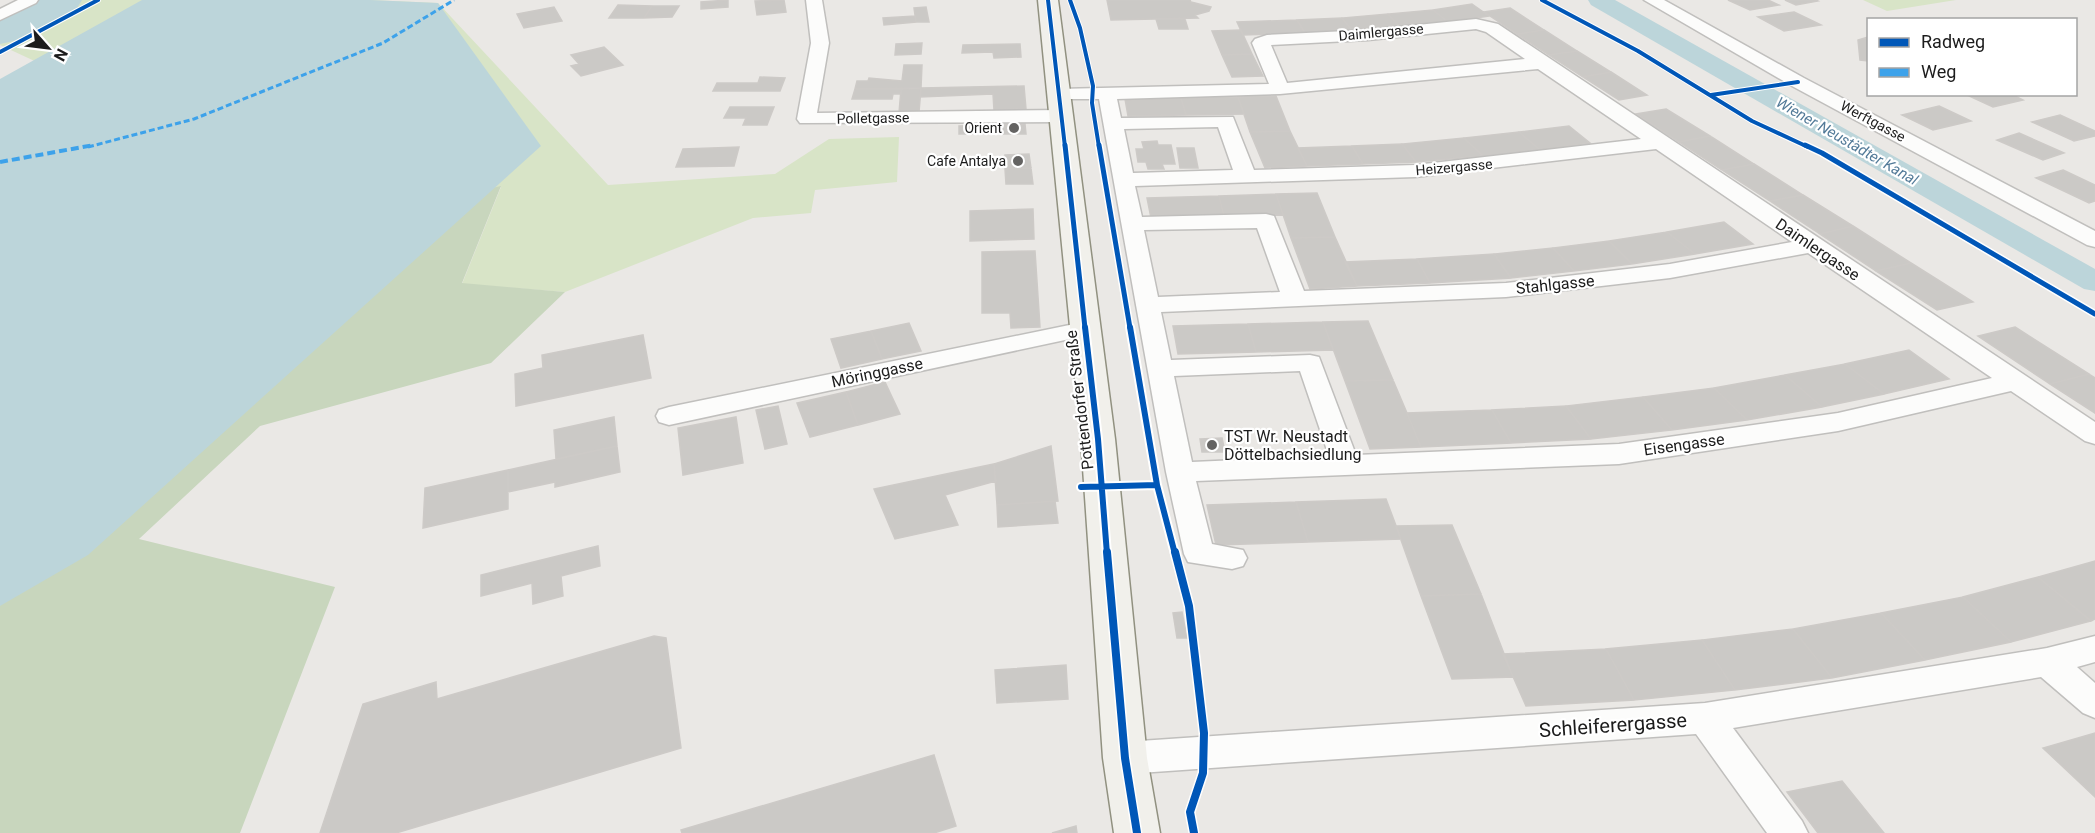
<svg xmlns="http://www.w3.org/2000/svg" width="2095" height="833" font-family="Roboto,sans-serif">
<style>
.grass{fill:#d8e4c7}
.forest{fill:#c8d6bd}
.water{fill:#bcd5da}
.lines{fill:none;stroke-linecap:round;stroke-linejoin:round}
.canal{fill:#bcd5da;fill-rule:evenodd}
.river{fill:#bcd5da;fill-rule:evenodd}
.building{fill:#cbc9c6;stroke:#cdcac7;stroke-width:1.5}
.minor-casing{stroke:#c0bfbd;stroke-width:3}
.secondary-casing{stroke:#919180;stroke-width:3}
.minor{fill:#fcfcfb;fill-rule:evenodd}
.secondary{fill:#f1f0eb;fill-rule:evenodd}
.quiet-far1{stroke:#3da2ea;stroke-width:3;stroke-dasharray:6 3;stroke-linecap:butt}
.quiet{stroke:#3da2ea;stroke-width:4;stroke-dasharray:8 4;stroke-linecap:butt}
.cycleway-far3-casing{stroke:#fff;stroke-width:6}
.cycleway-far2-casing{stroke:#fff;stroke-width:8}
.cycleway-far1-casing{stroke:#fff;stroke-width:10}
.cycleway-casing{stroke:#fff;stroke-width:11}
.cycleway-far3{stroke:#0057b8;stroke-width:4}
.cycleway-far2{stroke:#0057b8;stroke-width:5}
.cycleway-far1{stroke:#0057b8;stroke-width:6}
.cycleway{stroke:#0057b8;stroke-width:8}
.poi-dot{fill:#646362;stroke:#fff;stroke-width:2}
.labels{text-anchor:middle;stroke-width:4.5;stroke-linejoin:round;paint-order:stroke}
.far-street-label{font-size:14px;fill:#1c1c1c;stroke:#fff}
.far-poi-label{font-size:14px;fill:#1c1c1c;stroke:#fff;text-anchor:end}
.far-water-label{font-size:15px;font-style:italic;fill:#527a98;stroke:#fff}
.street-label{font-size:16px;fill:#1c1c1c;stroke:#fff}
.poi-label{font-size:16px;fill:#1c1c1c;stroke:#fff;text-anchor:start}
.near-street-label{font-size:20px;fill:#1c1c1c;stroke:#fff}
</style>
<rect width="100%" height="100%" fill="#eae8e5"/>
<path class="grass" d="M75 0H370L438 3 608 185 775 174 829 139 899 137 897 182 815 190 811 213 753 218 565 292 462 284 501 187 438 200 41 64 0 45V39Z
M1863 0H1956L1887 11Z"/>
<path class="forest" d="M501 186 462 283 565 292 491 363 260 426 139 539 335 587 240 833H0V389L438 200Z"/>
<path class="water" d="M142 0H370L438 3 541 146 88 555 0 606V79Z"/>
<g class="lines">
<path class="canal" d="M1588 0H1615L2095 269V291L2084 289 1591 5Z"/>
<path class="river" d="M36 0H82L77 8 14 41 0 44V18Z"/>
</g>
<path class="building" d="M728 0V7L701 9V2Z
M784 0 786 12 757 15 755 1Z
M1107 0H1190L1191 2 1211 7 1209 11 1195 15 1198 18 1111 20Z
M1728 0H1768L1779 5 1750 10Z
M1785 0H1816L1818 1 1796 5Z
M1472 4 1489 16 1448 22 1433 10Z
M618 5 652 6 644 18H609Z
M652 6H679L672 17 644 18Z
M554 7 562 21 524 28 517 14Z
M926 7 929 22H916L914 8Z
M1510 8 1544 30 1517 34 1484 12Z
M1433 10 1448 22 1400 27 1388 14Z
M1794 12 1821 25 1784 31 1758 17Z
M1388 14 1400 27 1352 30 1342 18Z
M915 16 916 22 884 25 883 18Z
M1342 18 1352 30 1305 33 1297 20Z
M1156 19H1185L1188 29H1159Z
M1297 20 1305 33 1243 35 1237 22Z
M1241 30 1252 54 1222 55 1212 31Z
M1544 30 1577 51 1549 55 1517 34Z
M1868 37V61L1860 60 1858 40Z
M922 43 921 54 895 55 896 44Z
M1020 44 1021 57 994 58 993 52 962 53 963 45Z
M604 47 623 65 581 76 571 66 579 64 571 55Z
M1577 51 1611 72 1583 77 1549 55Z
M1252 54 1263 76 1232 77 1222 55Z
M904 65H922L921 88 855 89 857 81H868L869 78 902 81Z
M1611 72 1647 95 1619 100 1583 77Z
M760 77 785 78 780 91H713L717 83H758Z
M1024 86 1026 109 994 110 993 94 920 97 921 88Z
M921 88 919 112 899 113 901 89Z
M855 89H901V94H893L892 99H852Z
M1965 94H2011L2023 100 1993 107Z
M1276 96 1290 131 1250 132 1238 97Z
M1238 97 1244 114 1186 115 1181 98Z
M1181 98 1186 115 1128 116 1125 99Z
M1939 106 1971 121 1933 130 1902 115Z
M730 107H774L767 125H743L746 118H724Z
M1666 109 1710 136 1679 142 1636 114Z
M2060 115 2095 131V136L2074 141 2032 122Z
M1025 124 1026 134H959V126Z
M1569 126 1590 143 1540 150 1519 132Z
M1290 131 1307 166 1265 168 1250 132Z
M1519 132 1540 150 1483 156 1464 138Z
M2019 133 2064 153 2043 160 1997 140Z
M1710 136 1754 164 1722 170 1679 142Z
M1464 138 1483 156 1416 162 1402 144Z
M1157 141 1158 145H1171L1175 164H1162L1164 169H1148L1146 162H1138L1136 149H1144L1142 142Z
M1402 144 1416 162 1363 164 1352 146Z
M1352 146 1363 164 1307 166 1298 148Z
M739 147 734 166 676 167 683 149Z
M1177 148H1194L1198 168H1180Z
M1029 154 1031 168 1005 169V155Z
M1754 164 1803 195 1770 201 1722 170Z
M1031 168 1033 184H1006L1005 169Z
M2063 170 2095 185V201L2089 203 2036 178Z
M1317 193 1335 237 1291 238 1276 194Z
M1276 194 1283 215 1224 216 1219 196Z
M1803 195 1853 226 1820 234 1770 201Z
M1219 196 1224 216 1151 218 1147 198Z
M1033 209 1034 239 970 241V211Z
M1724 222 1753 244 1695 254 1667 232Z
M1853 226 1911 263 1876 271 1820 234Z
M1667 232 1695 254 1632 264 1609 241Z
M1335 237 1357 286 1310 289 1291 238Z
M1609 241 1632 264 1574 271 1553 248Z
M1553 248 1574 271 1511 278 1494 254Z
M1035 251 1040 327 1011 328 1010 313H982V252Z
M1494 254 1511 278 1430 283 1417 259Z
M1417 259 1430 283 1357 286 1345 262Z
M1911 263 1973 302 1937 310 1876 271Z
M1368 321 1393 380 1345 381 1323 322Z
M1323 322 1333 350 1256 352 1248 324Z
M909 323 921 351 882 359 871 331Z
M1248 324 1256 352 1178 354 1173 326Z
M2015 327 2089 374 2050 384 1978 336Z
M871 331 882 359 841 368 831 339Z
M643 335 651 378 516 406 515 374 543 368 542 355Z
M1909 350 1949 379 1884 394 1845 364Z
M1845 364 1884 394 1822 407 1785 375Z
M2089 374 2095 378V413L2050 384Z
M1785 375 1822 407 1747 420 1714 388Z
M1393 380 1407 413 1421 447 1370 449 1345 381Z
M885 382 900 414 858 425 846 392Z
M1714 388 1747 420 1672 430 1643 397Z
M846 392 858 425 810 437 797 403Z
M1643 397 1672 430 1591 439 1566 406Z
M778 406 787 444 765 449 756 410Z
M1566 406 1591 439 1511 443 1492 410Z
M1492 410 1511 443 1421 447 1407 413Z
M614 417 617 446 556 459 554 430Z
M736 417 743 463 683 475 678 428Z
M1222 438 1225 452H1202L1200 439Z
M617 446 620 472 555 487V482L508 492V470Z
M1051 446 1058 501 997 505 994 464Z
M994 464 996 481 945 495 958 525 895 539 874 489Z
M508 470V509L423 528 425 488Z
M1386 499 1401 539 1308 542 1296 502Z
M1055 501 1058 523 998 527 997 505Z
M1296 502 1308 542 1216 545 1207 505Z
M1452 525 1481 594 1421 596 1396 526Z
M598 546 600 566 561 576 563 596 533 604 532 583 481 596V575Z
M2095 561V619L2091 621 2038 577Z
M2038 577 2091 621 2011 642 1963 597Z
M1481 594 1513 677 1452 679 1421 596Z
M1963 597 2011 642 1925 660 1881 613Z
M1182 612 1187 638H1177L1173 613Z
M1881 613 1925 660 1832 678 1793 629Z
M1793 629 1832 678 1735 690 1702 640Z
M654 636 666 638 681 748 396 833H320L363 704 436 682 437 699Z
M1702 640 1735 690 1634 700 1606 649Z
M1606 649 1634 700 1526 706 1503 654Z
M1066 665 1068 699 997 703 995 670Z
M2095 733V797L2043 748Z
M934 755 956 826 934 833H682L681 830Z
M1842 781 1884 833H1818L1787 792Z
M1076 826 1077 833H1052Z"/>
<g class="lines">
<defs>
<path id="minor" d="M18 0H38L36 3 0 20V9Z
M806 0H822L829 43 817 113 1061 110 1068 112 1071 116 1068 120 1061 122 800 123 797 119 811 43Z
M1644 0H1664L1804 78 2095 231V247L2087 245 1792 86Z
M1476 19 1498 24 2095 422V444L2085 441 2011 391 1838 431 1619 464 1196 481 1212 544 1243 550 1247 558 1243 566 1232 569 1188 562 1184 554 1166 472 1099 99H1052L1050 95 1052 91 1059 89 1269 84 1252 43 1255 39 1267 35 1368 30ZM1476 29 1486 32 1525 59 1287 83 1271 45 1368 40ZM1538 69 1641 139 1415 165 1254 170 1233 117 1121 118 1117 99 1280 94ZM1218 127 1233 170 1133 173 1124 129ZM1656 149 1792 242 1670 264 1506 283 1304 291 1274 216 1266 214 1142 217 1135 186 1415 177ZM1257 228 1280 292 1158 297 1144 230ZM1808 253 1992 378 1838 413 1619 444 1356 455 1319 357 1310 355 1171 360 1161 312 1506 297 1670 278ZM1300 371 1329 456 1192 462 1174 376Z
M1084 322 1093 324 1096 329 1093 334 669 425 659 422 656 416 659 410 669 407Z
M2095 636V662L2077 667 2095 683V718L2083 713 2041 677 1733 728 1802 821 1808 833H1767L1696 734 1125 774 1112 769 1107 758 1112 747 1125 742 1705 703 2047 648Z"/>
<path id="secondary" d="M1038 0H1058L1115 439 1147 758 1160 833H1114L1103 758 1081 439Z"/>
</defs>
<use href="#minor" class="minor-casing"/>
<use href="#secondary" class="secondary-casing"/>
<use href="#minor" class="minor"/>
<use href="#secondary" class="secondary"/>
<path class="quiet-far1" d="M88 147 194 119 383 43 454 0"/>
<path class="quiet" d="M0 162 94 145"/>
<defs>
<path id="cycleway-far3" d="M1048 0 1065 147
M1070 0 1080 28 1093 86 1092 103 1099 147
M1542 0 1638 51 1752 121 1808 147
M0 52 98 0
M1711 95 1798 82"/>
<path id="cycleway-far2" d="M1065 145 1085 328
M1099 145 1130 328
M1805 145 1822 153 2095 314"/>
<path id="cycleway-far1" d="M1085 327 1098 439 1107 554
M1130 327 1157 485 1175 554
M1081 487 1157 485"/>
<path id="cycleway" d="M1107 552 1125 758 1137 833
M1175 552 1189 606 1204 733 1203 773 1190 812 1194 833"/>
</defs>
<use href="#cycleway-far3" class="cycleway-far3-casing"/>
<use href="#cycleway-far2" class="cycleway-far2-casing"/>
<use href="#cycleway-far1" class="cycleway-far1-casing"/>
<use href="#cycleway" class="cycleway-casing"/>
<use href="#cycleway-far3" class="cycleway-far3"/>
<use href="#cycleway-far2" class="cycleway-far2"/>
<use href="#cycleway-far1" class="cycleway-far1"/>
<use href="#cycleway" class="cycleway"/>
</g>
<g class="poi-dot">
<circle cx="1014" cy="128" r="6"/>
<circle cx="1018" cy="161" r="6"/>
<circle cx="1212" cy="445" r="6"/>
</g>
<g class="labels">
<g class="far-street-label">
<text transform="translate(1381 32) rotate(-5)" y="5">Daimlergasse</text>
<text transform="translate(873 118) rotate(-1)" y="5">Polletgasse</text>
<text transform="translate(1873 121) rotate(28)" y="5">Werftgasse</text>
<text transform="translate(1454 167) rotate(-5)" y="5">Heizergasse</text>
</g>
<g class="far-poi-label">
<text x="1002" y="133">Orient</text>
<text x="1006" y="166">Cafe Antalya</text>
</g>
<g class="far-water-label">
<text transform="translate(1847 141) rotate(30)" y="5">Wiener Neustädter Kanal</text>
</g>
<g class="street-label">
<text transform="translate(1818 249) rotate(34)" y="6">Daimlergasse</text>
<text transform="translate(1555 284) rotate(-6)" y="6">Stahlgasse</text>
<text transform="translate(877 372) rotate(-12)" y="6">Möringgasse</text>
<text transform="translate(1079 400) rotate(-97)" y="6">Pottendorfer Straße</text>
<text transform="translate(1684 444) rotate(-8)" y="6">Eisengasse</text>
</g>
<g class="poi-label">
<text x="1224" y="442">TST Wr. Neustadt<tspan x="1224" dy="18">Döttelbachsiedlung</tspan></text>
</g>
<g class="near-street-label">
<text transform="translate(1613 725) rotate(-4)" y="7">Schleiferergasse</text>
</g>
</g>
<rect x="1867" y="18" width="210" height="78" fill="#ffffff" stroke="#a4a4a4" stroke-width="1.5"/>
<rect x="1879" y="38" width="30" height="9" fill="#0057b8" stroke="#a4a4a4" stroke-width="1.5"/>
<text x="1921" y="48" font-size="18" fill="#1c1c1c">Radweg</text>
<rect x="1879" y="68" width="30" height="9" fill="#3da2ea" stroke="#a4a4a4" stroke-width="1.5"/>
<text x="1921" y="78" font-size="18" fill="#1c1c1c">Weg</text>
<g transform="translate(48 48) rotate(118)" stroke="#ffffff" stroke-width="4.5" paint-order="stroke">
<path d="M0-4.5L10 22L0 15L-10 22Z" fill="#1c1c1c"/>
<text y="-9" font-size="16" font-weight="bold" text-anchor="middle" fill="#1c1c1c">N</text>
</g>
</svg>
